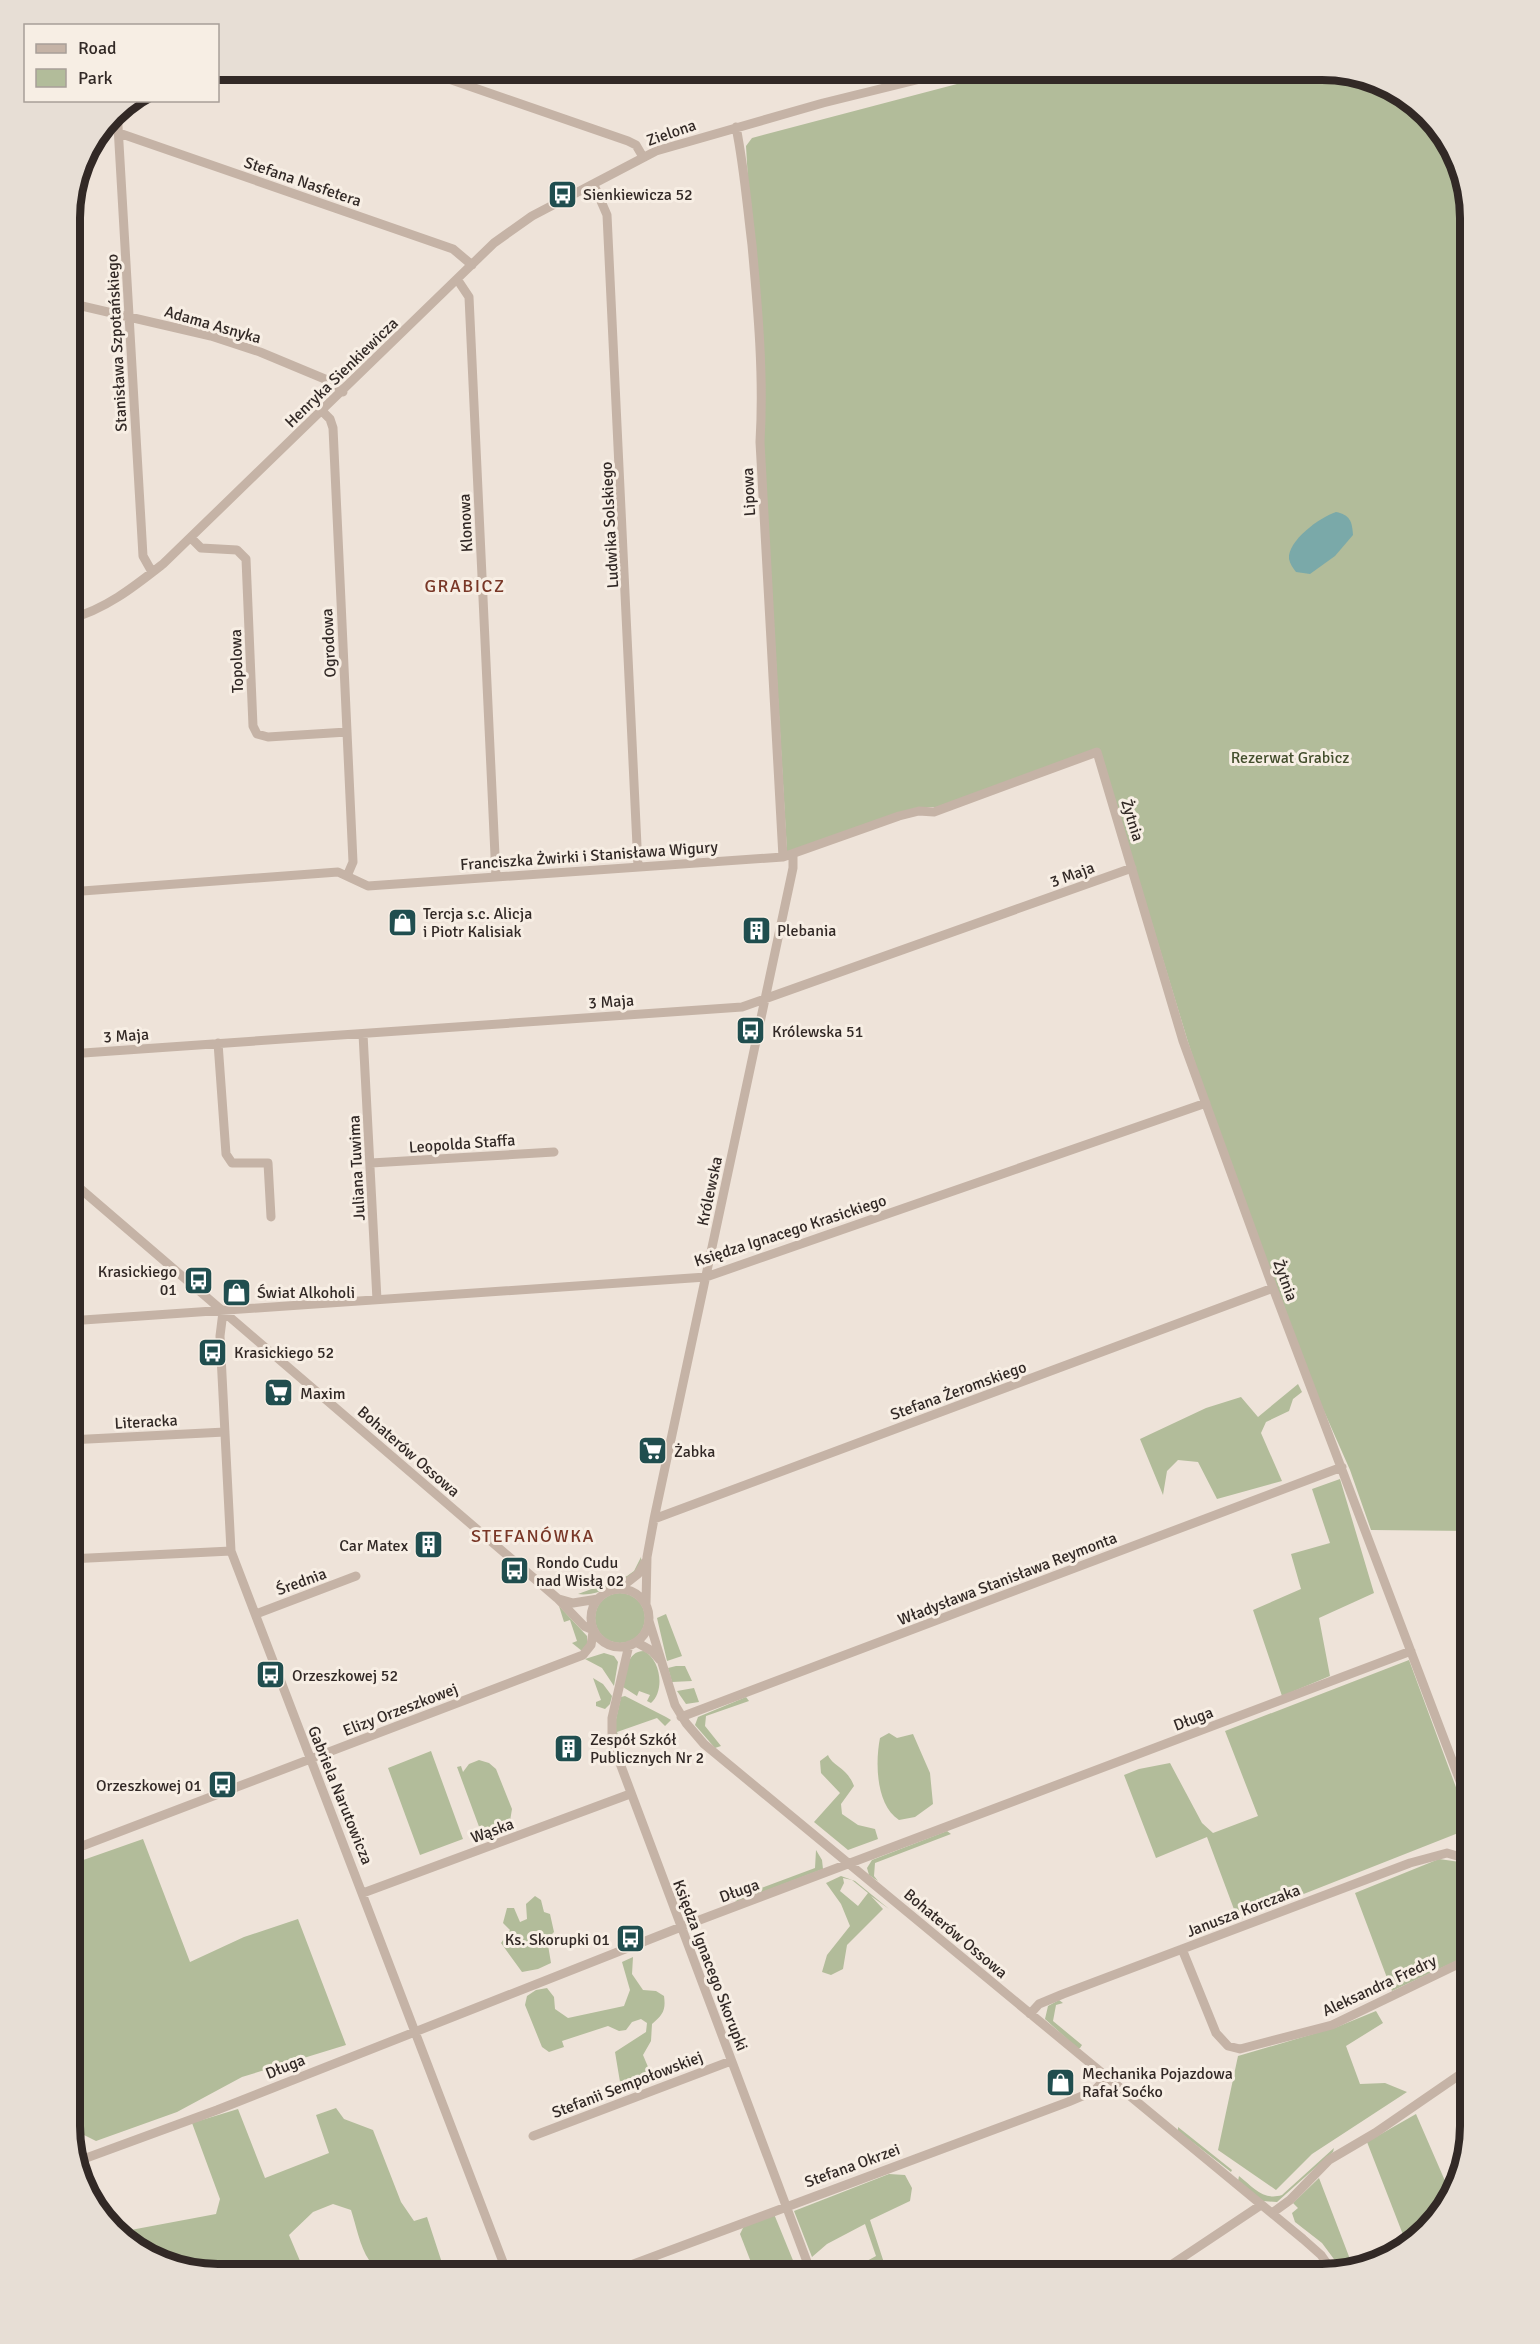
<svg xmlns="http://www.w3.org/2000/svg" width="1540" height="2344" font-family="Signika,sans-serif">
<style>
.green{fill:#b2bc9a;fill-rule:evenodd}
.water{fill:#7aa9a9}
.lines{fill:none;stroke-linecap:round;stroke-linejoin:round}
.minor{stroke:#c5b3a6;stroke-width:9}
.labels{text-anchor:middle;stroke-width:6;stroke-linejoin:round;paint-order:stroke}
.street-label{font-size:16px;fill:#322926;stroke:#f7eee4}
.poi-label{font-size:16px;fill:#322926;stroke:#f7eee4;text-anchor:start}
.park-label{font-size:16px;fill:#434e2c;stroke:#f7eee4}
.neighbourhood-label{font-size:18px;letter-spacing:1.5px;fill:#793727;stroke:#f7eee4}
.rim{fill:none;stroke:#322926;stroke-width:8}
</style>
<rect width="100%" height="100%" fill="#eee3d9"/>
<path class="green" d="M1014 69H1332L1405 94 1451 144 1471 218V1531L1371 1530 1350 1470 1267 1282 1188 1042 1099 749 937 807H922L787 852 746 146 752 138Z
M1298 1384 1302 1392 1293 1399 1289 1411 1266 1422 1261 1433 1282 1481 1217 1499 1198 1462 1178 1460 1167 1471 1163 1495 1140 1439 1206 1408 1241 1397 1258 1417Z
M1340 1479 1374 1593 1319 1618 1330 1676 1282 1696 1253 1610 1301 1589 1291 1554 1330 1543 1312 1489Z
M641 1557C644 1577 596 1598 578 1594L627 1576 634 1571Z
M595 1618a25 25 0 1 1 50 0a25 25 0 1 1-50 0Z
M559 1606 587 1636V1645L582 1651 572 1643 577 1641 570 1620 564 1622Z
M666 1614 682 1656 667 1661 657 1618Z
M644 1651C661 1660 665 1691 651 1703L647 1701 650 1695 639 1691 637 1696 623 1687C626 1673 626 1651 644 1651Z
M604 1653 614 1656 618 1662 614 1686 602 1668 585 1659Z
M1409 1660 1471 1828 1238 1920 1207 1837 1156 1858 1124 1775 1139 1769 1170 1763 1202 1823 1213 1833 1258 1816 1225 1731Z
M676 1666H685L692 1681 672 1682 668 1668Z
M593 1678 603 1684 612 1696 610 1704 605 1709 596 1706V1702L601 1700Z
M694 1688 699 1702 686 1704 677 1691Z
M625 1696 666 1717 671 1720 665 1726 657 1718 617 1732 622 1746 618 1747 614 1728 621 1697Z
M746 1697 749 1701 706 1716 705 1726 721 1746 715 1748 695 1725 698 1717Z
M889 1733 897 1738 913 1734 930 1773 933 1804 915 1817 899 1820C876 1805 875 1763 880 1738Z
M431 1751 463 1839 420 1855 388 1768Z
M828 1755C833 1767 847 1767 854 1786L841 1804 842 1814 858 1825 875 1829 878 1839 848 1850 814 1822 840 1793 821 1773 820 1761Z
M479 1760 489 1763 496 1769 512 1809 510 1821 500 1830 484 1829 481 1832 457 1767 461 1766 463 1772 469 1764Z
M947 1831 951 1834 875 1863 874 1876 878 1881 869 1875 867 1868 872 1860Z
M143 1839 190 1962 244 1937 298 1919 346 2045 242 2077 177 2112 96 2141 80 2133 69 2108V2012L82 2004 69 1955V1865Z
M816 1850 822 1860 823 1869 736 1902 734 1898 815 1868Z
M1439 1859 1460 1862 1471 1877V1954L1392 1991 1355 1893Z
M841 1876 855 1881 889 1909 871 1896 883 1909 847 1945 843 1969 831 1975 822 1972 827 1955 850 1926 841 1904 826 1883ZM843 1878 852 1880 868 1893 858 1906 840 1891 844 1883Z
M535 1896 541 1900 544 1912 550 1914 554 1932 547 1939 551 1963 538 1969 522 1972 501 1943 510 1930 503 1923 507 1908H514L520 1922 527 1919 526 1904Z
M633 1957 632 1974 643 1990 656 1991 664 1996C666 2010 663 2015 652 2024L651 2041 643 2055 651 2074 630 2088 620 2082 615 2052 646 2032 647 2023 641 2019 632 2022 626 2030 619 2031 608 2026 562 2041 564 2047 549 2052 542 2047 525 2005 527 1996 536 1990 547 1988 554 1997 555 2009 568 2018 624 2006 630 1990 622 1962Z
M1059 2000 1063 2003 1056 2005 1053 2021 1082 2045 1080 2048H1077L1045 2019 1048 2006Z
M1376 2011 1383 2023 1346 2046 1360 2084 1385 2083 1407 2092 1312 2154 1276 2190 1218 2150 1238 2056 1337 2027Z
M336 2108 344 2119 373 2130 401 2202 414 2221 427 2217 446 2275C422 2275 385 2282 369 2260 360 2247 356 2225 351 2210L333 2204 313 2212 289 2235 306 2275H208L143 2255 120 2232 216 2214 220 2199 192 2123 238 2109 265 2178 329 2153 316 2115Z
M1416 2114 1452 2197 1407 2245 1367 2142Z
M1178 2127 1232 2170 1231 2172 1178 2131Z
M1334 2148 1333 2152 1277 2202 1263 2201 1238 2181 1239 2176C1253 2187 1263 2201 1282 2195Z
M889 2174 905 2175 912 2188 910 2201 870 2220 888 2275H856L854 2268 876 2256 865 2224 827 2244 812 2257 794 2211Z
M1319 2178 1353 2267 1342 2270 1322 2243 1295 2222 1292 2213 1298 2208 1293 2203Z
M774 2214 799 2275H756L740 2234 744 2226Z"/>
<path class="water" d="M1336 512C1350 515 1352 521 1353 535L1335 556 1310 574 1296 572C1293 568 1290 564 1289 559 1287 541 1320 517 1336 512Z"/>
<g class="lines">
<path class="minor" d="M420 69 628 141 636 145 643 157
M117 109 143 556 152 572
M736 127C744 166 747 205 752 245 758 310 764 377 760 442L783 857
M119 133 453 249 472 265
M594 185 607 215 638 867
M457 279 469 297 496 877
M69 303 211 336 260 352 332 382 343 392
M323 412 330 419 333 428 353 862 347 876
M191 538 201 548 237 550 246 559 253 726 257 734 268 737 347 732
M69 619C105 610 135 586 163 564L494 243 532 216 656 151 823 103 961 69
M69 892 338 872 368 886 783 857 899 816 919 811 934 812 1097 752 1183 1041 1273 1288 1471 1810
M363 1034 377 1300
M218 1043 226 1154 232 1163H268L271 1217
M69 1054 742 1007 1132 868
M371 1163 554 1152
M69 1179 557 1598 584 1626 591 1629
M223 1312 220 1336 231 1551 508 2275
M69 1321 706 1277 1206 1103
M69 1440 225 1432
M654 1519 1273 1288
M69 1559 231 1551
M591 1618a29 29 0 1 1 58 0a29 29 0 1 1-58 0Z
M619 1589 638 1574 645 1562
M559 1599 573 1603 598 1599
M646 1604 647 1557 654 1519 793 868V855
M256 1614 356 1576
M649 1621 675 1705 686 1723 704 1744 1303 2239 1321 2255 1333 2272
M636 1642 652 1651 660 1660
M629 1645 612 1718V1742L812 2275
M681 1717 1342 1467
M69 1851 583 1655 591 1645 593 1632
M363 1893 630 1794
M1182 1949 1216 2033 1228 2046 1240 2049 1332 2025 1471 1958
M1030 2014 1039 2004 1063 1994 1410 1863 1447 1853 1471 1860
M533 2136 731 2061
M78 2161 217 2110 681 1927 1411 1651
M1272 2213 1290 2200 1329 2160 1375 2133 1471 2067
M604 2275 1068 2102 1094 2091 1106 2078
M1156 2275 1261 2205"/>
</g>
<defs>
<symbol id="bus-square" viewBox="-11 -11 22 22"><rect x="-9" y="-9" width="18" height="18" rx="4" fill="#204e4f" stroke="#f7eee4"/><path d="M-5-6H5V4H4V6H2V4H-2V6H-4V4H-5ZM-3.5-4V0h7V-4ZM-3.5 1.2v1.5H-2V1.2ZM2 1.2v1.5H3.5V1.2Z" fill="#fff"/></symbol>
<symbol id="shop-square" viewBox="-11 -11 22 22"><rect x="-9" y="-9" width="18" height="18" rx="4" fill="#204e4f" stroke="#f7eee4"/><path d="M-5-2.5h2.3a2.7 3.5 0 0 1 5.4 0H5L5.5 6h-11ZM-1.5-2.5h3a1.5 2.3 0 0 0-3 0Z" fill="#fff"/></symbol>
<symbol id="building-square" viewBox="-11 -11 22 22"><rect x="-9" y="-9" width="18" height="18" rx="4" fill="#204e4f" stroke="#f7eee4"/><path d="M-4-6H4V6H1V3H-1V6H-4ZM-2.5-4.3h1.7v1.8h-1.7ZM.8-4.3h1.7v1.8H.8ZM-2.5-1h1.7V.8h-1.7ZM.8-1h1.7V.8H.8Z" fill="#fff"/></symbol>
<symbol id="supermarket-square" viewBox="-11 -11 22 22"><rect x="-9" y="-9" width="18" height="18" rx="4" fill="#204e4f" stroke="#f7eee4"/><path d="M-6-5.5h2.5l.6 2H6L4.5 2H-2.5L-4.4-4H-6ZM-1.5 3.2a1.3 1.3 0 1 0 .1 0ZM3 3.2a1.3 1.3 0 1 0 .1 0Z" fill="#fff"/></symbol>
</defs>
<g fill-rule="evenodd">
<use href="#bus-square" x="546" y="178" width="33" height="33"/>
<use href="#shop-square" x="386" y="906" width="33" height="33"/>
<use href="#building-square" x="740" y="914" width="33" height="33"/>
<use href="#bus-square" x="734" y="1014" width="33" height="33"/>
<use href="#bus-square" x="182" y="1264" width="33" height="33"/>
<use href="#shop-square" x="220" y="1276" width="33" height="33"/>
<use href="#bus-square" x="196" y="1336" width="33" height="33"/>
<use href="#supermarket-square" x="262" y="1376" width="33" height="33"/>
<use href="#supermarket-square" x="636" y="1434" width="33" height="33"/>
<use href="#building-square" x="412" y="1528" width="33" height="33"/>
<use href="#bus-square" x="498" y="1554" width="33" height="33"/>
<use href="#bus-square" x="254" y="1658" width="33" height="33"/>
<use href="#building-square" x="552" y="1732" width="33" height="33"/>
<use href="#bus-square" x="206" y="1768" width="33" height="33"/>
<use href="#bus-square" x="614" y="1922" width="33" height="33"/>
<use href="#shop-square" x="1044" y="2066" width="33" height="33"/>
</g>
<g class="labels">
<g class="street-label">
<text transform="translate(671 132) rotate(-19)" y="6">Zielona</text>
<text transform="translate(303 181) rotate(19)" y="6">Stefana Nasfetera</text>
<text transform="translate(213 324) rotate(16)" y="6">Adama Asnyka</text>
<text transform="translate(116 343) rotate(-93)" y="6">Stanisława Szpotańskiego</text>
<text transform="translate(341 372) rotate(-44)" y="6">Henryka Sienkiewicza</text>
<text transform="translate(748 492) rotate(-93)" y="6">Lipowa</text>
<text transform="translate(465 523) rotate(-93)" y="6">Klonowa</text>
<text transform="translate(609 525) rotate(-93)" y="6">Ludwika Solskiego</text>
<text transform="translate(328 643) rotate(-93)" y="6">Ogrodowa</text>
<text transform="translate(236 661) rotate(-92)" y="6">Topolowa</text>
<text transform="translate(1133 820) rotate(73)" y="6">Żytnia</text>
<text transform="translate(589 855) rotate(-4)" y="6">Franciszka Żwirki i Stanisława Wigury</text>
<text transform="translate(1072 874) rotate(-20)" y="6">3 Maja</text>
<text transform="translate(611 1001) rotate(-4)" y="6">3 Maja</text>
<text transform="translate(126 1035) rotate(-4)" y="6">3 Maja</text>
<text transform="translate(462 1143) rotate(-4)" y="6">Leopolda Staffa</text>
<text transform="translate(356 1168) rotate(-93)" y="6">Juliana Tuwima</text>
<text transform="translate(709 1191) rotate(-78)" y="6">Królewska</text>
<text transform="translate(790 1230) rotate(-18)" y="6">Księdza Ignacego Krasickiego</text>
<text transform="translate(1286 1280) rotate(70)" y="6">Żytnia</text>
<text transform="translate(958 1390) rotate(-20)" y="6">Stefana Żeromskiego</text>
<text transform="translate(146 1421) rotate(-3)" y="6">Literacka</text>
<text transform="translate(409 1451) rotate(41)" y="6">Bohaterów Ossowa</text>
<text transform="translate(1007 1578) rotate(-21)" y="6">Władysława Stanisława Reymonta</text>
<text transform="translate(301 1581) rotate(-20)" y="6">Średnia</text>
<text transform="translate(400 1709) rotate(-21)" y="6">Elizy Orzeszkowej</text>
<text transform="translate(1193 1718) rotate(-21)" y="6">Długa</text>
<text transform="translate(341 1795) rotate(68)" y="6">Gabriela Narutowicza</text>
<text transform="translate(492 1830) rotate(-20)" y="6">Wąska</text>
<text transform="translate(739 1890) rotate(-20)" y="6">Długa</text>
<text transform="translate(1243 1910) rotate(-21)" y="6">Janusza Korczaka</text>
<text transform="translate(956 1933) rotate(40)" y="6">Bohaterów Ossowa</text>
<text transform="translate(711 1965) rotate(69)" y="6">Księdza Ignacego Skorupki</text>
<text transform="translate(1379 1985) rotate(-25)" y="6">Aleksandra Fredry</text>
<text transform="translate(285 2066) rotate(-22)" y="6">Długa</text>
<text transform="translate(627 2084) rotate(-21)" y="6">Stefanii Sempołowskiej</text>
<text transform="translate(852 2165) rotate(-20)" y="6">Stefana Okrzei</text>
</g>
<g class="poi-label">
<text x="583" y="200">Sienkiewicza 52</text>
<text x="423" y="919">Tercja s.c. Alicja<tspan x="423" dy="18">i Piotr Kalisiak</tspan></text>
<text x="777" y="936">Plebania</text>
<text x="772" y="1037">Królewska 51</text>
<text x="177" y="1277" text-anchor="end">Krasickiego<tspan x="177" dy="18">01</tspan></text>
<text x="257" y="1298">Świat Alkoholi</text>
<text x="234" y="1358">Krasickiego 52</text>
<text x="300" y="1399">Maxim</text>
<text x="674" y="1457">Żabka</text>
<text x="408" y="1551" text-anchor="end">Car Matex</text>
<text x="536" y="1568">Rondo Cudu<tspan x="536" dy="18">nad Wisłą 02</tspan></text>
<text x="292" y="1681">Orzeszkowej 52</text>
<text x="590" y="1745">Zespół Szkół<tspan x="590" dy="18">Publicznych Nr 2</tspan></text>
<text x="202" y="1791" text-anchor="end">Orzeszkowej 01</text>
<text x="610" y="1945" text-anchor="end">Ks. Skorupki 01</text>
<text x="1082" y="2079">Mechanika Pojazdowa<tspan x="1082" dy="18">Rafał Soćko</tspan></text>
</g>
<g class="park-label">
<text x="1290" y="763">Rezerwat Grabicz</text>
</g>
<g class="neighbourhood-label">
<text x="465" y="592">GRABICZ</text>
<text x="533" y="1542">STEFANÓWKA</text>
</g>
</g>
<path d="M0 0H1540V2344H0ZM218 80H1322A138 138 0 0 1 1460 218V2126A138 138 0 0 1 1322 2264H218A138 138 0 0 1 80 2126V218A138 138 0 0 1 218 80Z" fill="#e7ded5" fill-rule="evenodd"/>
<path class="rim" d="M218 80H1322A138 138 0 0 1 1460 218V2126A138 138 0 0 1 1322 2264H218A138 138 0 0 1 80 2126V218A138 138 0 0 1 218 80Z"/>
<rect x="24" y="24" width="195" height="78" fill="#f7eee4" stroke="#a89f98" stroke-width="1.5"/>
<rect x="36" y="44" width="30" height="9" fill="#c5b3a6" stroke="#a89f98" stroke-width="1.5"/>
<text x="78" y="54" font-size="18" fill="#322926">Road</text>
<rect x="36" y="69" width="30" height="18" fill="#b2bc9a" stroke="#a89f98" stroke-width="1.5"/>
<text x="78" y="84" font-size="18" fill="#322926">Park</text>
</svg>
